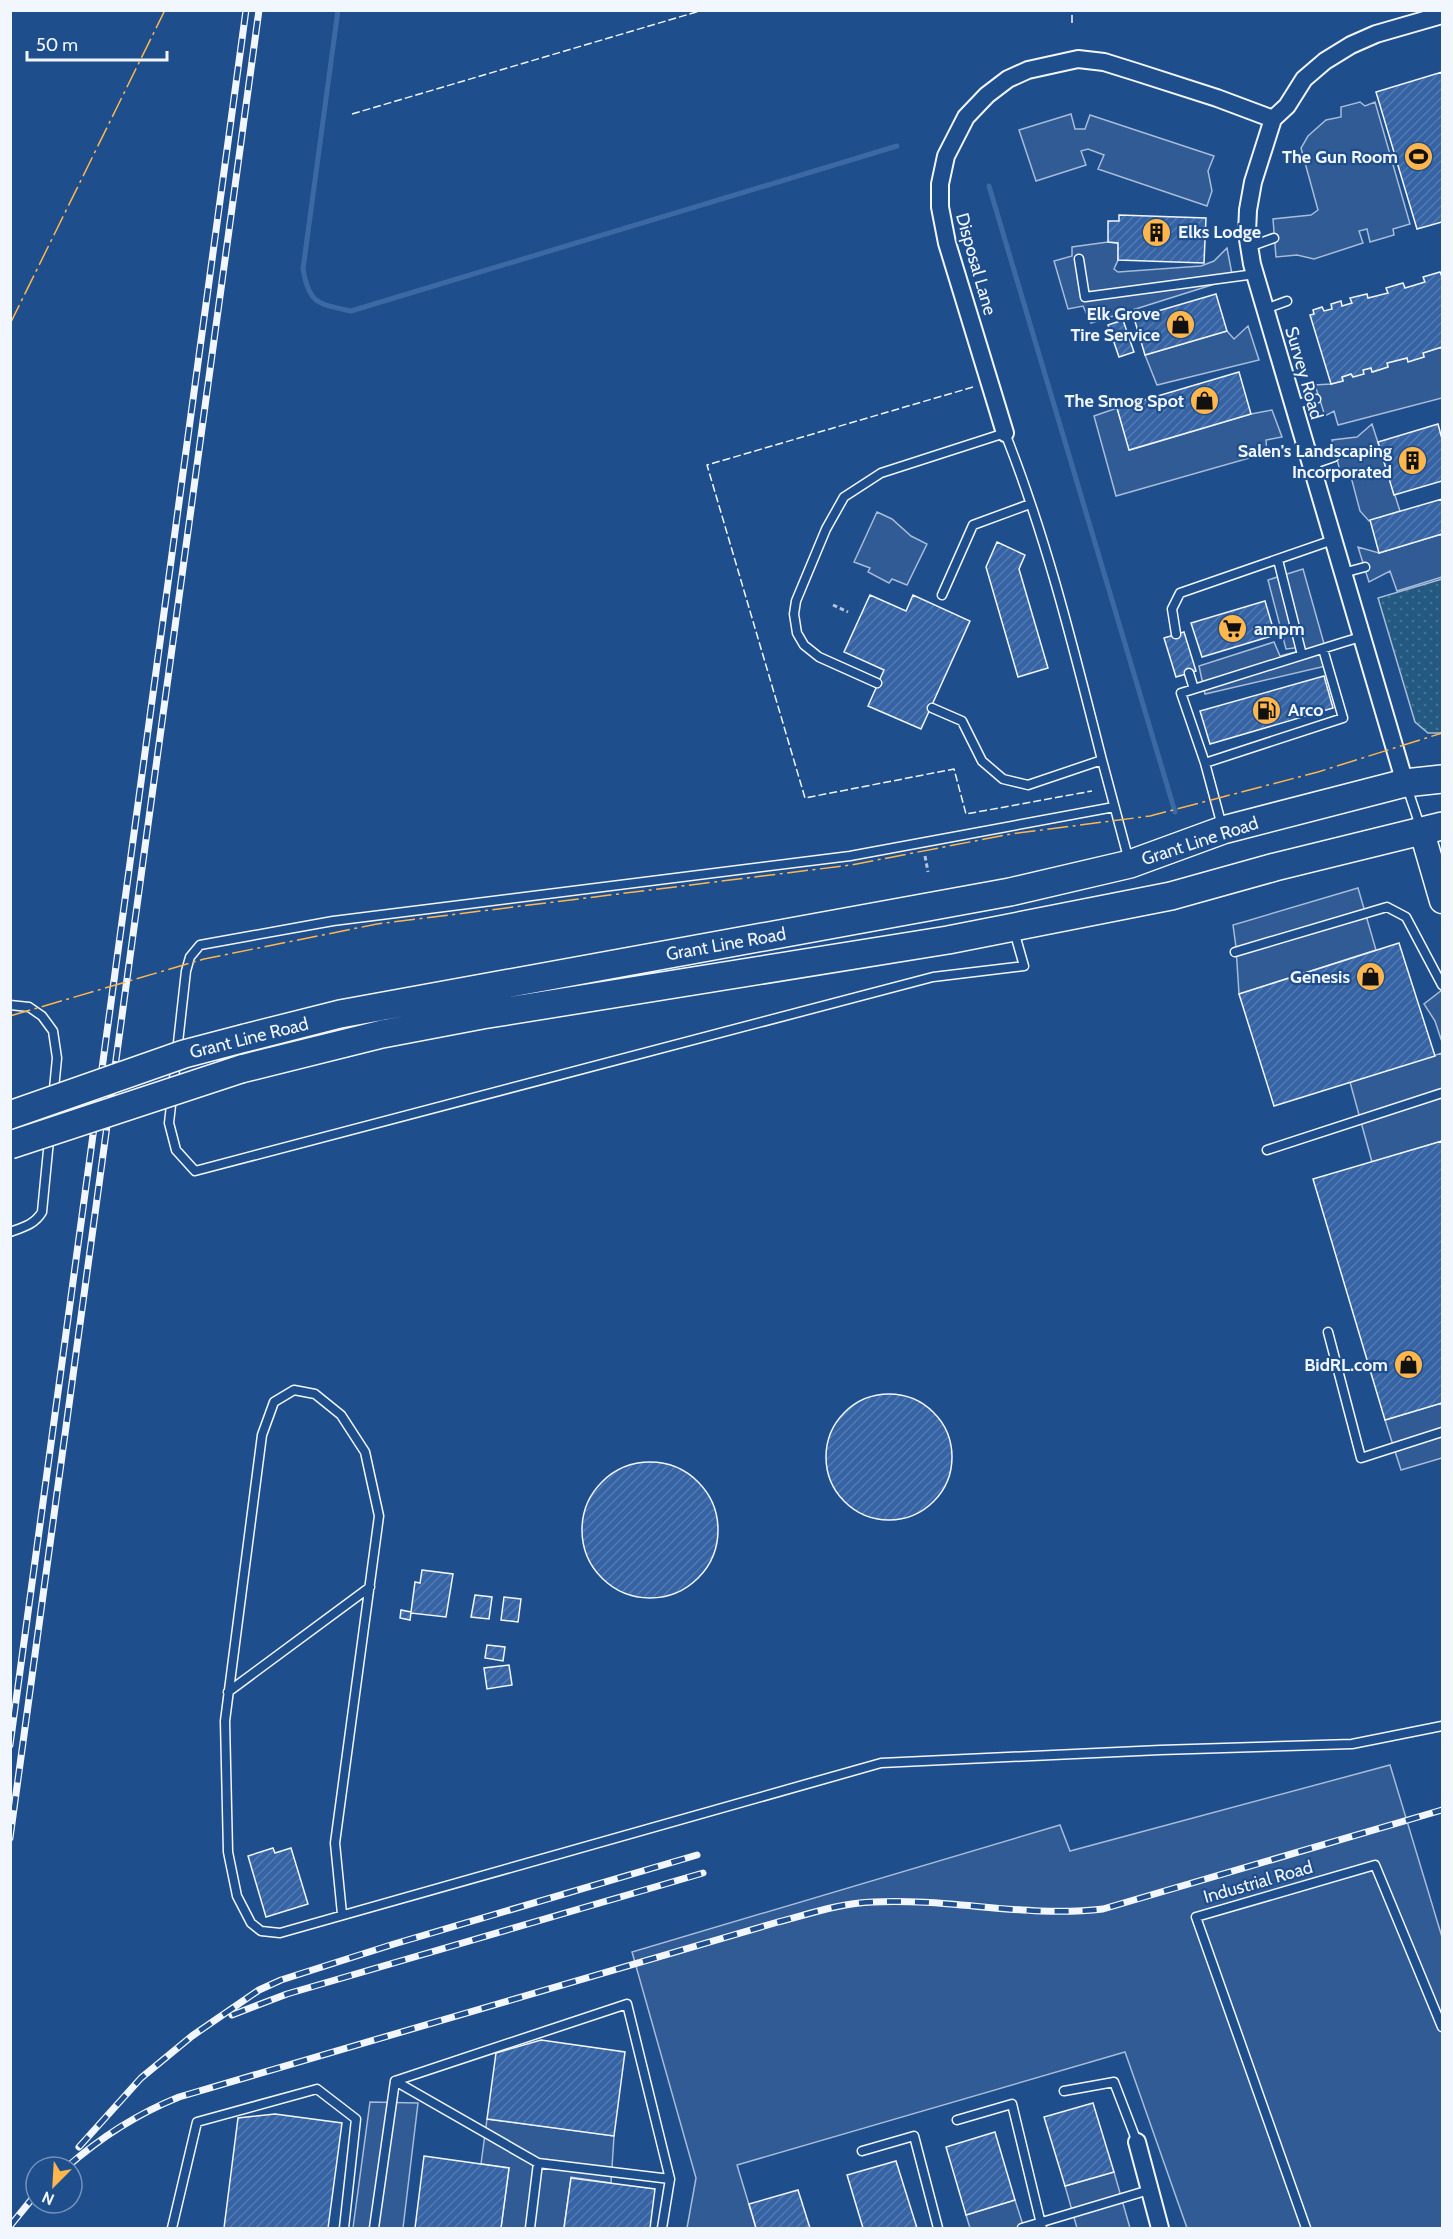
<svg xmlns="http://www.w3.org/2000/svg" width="1453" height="2239" font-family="Cabin,sans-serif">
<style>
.grass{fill:url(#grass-dots);stroke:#a8bbd7;stroke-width:1.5}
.parking{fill:#305b95;stroke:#a8bbd7;stroke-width:1.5}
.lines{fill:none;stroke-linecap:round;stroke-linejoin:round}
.stream{stroke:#3b69a3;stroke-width:5}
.building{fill:url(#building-hatch);stroke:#f2f6ff;stroke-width:1.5}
.lane-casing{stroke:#f2f6ff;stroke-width:11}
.street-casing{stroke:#f2f6ff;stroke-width:20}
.secondary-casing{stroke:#f2f6ff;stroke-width:27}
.primary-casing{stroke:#f2f6ff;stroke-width:30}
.path{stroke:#b3c4dc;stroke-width:3;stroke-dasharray:4.5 3;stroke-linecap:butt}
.lane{stroke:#1f4e8c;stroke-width:8}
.street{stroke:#1f4e8c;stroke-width:16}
.secondary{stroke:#1f4e8c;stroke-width:24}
.primary{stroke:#1f4e8c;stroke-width:27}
.rail-casing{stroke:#f2f6ff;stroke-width:7}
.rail{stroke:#1f4e8c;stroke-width:4.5;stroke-dasharray:14;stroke-linecap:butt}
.primary-bridge-casing{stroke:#f2f6ff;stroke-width:30;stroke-linecap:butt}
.primary-bridge{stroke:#1f4e8c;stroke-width:27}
.fence{stroke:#f2f6ff;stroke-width:1.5;stroke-dasharray:8 3;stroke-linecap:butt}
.power{stroke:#ffb74d;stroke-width:1.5;stroke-dasharray:21 4.5 3 4.5;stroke-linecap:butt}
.labels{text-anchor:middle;stroke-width:4.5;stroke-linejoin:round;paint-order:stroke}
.poi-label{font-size:18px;font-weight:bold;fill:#f2f6ff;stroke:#1f4e8c;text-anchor:end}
.street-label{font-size:18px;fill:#f2f6ff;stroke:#1f4e8c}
</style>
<defs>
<pattern id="grass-dots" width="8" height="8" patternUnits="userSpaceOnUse" patternTransform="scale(1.5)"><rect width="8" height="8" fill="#245a82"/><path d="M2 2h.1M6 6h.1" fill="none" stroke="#447295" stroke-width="1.8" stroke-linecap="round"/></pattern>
<pattern id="building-hatch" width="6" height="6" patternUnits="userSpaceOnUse" patternTransform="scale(1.5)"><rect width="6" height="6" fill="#3563a3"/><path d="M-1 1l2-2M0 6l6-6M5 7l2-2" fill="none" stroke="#537ab1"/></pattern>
</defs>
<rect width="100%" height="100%" fill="#1f4e8c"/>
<path class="grass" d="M1442 579V733H1428L1415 722 1378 598Z"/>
<path class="parking" d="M1360 102 1365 106 1375 102 1410 224 1393 229 1394 235 1370 242 1367 229 1359 231 1363 243 1314 259 1297 255 1276 257 1273 219 1311 215 1318 210 1301 148 1308 136 1326 120 1341 117V107Z
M1071 114 1075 129H1085L1090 115 1214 156 1208 171 1212 191 1207 206 1098 169 1104 155 1088 149 1081 151 1086 165 1036 181 1019 130Z
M1108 242 1118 243V260L1114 269 1118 272 1201 266 1214 261 1227 248 1232 274 1218 283 1091 323 1083 306 1068 309 1054 261 1072 256V247Z
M1248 326 1259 360 1157 385 1145 355 1227 331 1234 339Z
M1442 347V398L1338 425 1334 411 1325 416 1315 385 1331 384 1343 381 1342 377 1351 374 1353 377 1363 374V370L1371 368 1373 372 1388 367 1387 363 1407 358 1408 361 1424 357 1423 353Z
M1117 408 1130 450 1251 414 1272 410 1282 437 1266 440 1267 453 1116 496 1094 416Z
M1372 424 1400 511 1369 521 1360 511 1349 469 1341 475 1332 440 1357 437Z
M877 512 892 519 911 536 927 544 907 585 892 579 889 583 868 572 870 568 854 562Z
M1442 534V577L1397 591 1390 571 1369 582 1358 547 1379 553Z
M1303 569 1330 665 1205 694 1199 666 1274 642 1280 656 1303 650V647L1286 649 1268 580Z
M1358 888 1376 950 1239 994 1236 947 1233 925Z
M1442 990V1038L1441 1039 1435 1021 1424 1004Z
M1442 1053V1141L1372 1162 1350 1082Z
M1442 1403V1458L1401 1470 1385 1420Z
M1390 1765 1442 1937V2228H1187L1125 2052 737 2165 756 2228H687L696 2178 632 1952 1060 1825 1070 1851Z
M370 2102 418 2103 403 2228H353Z
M487 2119 614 2136 611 2183 571 2177 564 2228H501L509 2168 481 2164Z
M1114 2172 1130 2228H1077L1065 2186Z
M1015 2200 1024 2228H970L966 2215Z"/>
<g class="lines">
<path class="stream" d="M338 10 303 269C309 304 318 304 351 311L897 146
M989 186 1175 812"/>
</g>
<path class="building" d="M1442 72V222L1417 229 1376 92Z
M1119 215 1206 218 1204 263 1118 260V243L1108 242V221H1119Z
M1440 272 1442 277V347L1423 353 1424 357 1408 362 1407 358 1387 363 1388 367 1372 372 1371 368 1363 370 1364 374 1353 377 1351 374 1342 377 1343 381 1331 384 1310 315 1314 314 1313 310 1322 307 1324 311 1332 309 1331 304 1341 301 1342 306 1352 303 1350 298 1367 294 1368 298 1388 293 1386 288 1403 283 1405 288 1425 282 1423 277Z
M1216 294 1227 331 1145 355 1134 318Z
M1123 320 1134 352 1119 357 1108 325Z
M1239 372 1251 414 1129 450 1117 408Z
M1438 424 1442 439V481L1394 495 1378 442Z
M1442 499V534L1379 553 1370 520Z
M997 542 1025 555 1019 569 1048 668 1018 677 986 567Z
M870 595 906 611 913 595 970 621 921 729 868 706 884 670 844 652Z
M1265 601 1275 635 1202 657 1191 623Z
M1184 632 1196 671 1176 677 1164 638Z
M1324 676 1333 708 1210 744 1200 711Z
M1399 943 1435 1056 1274 1106 1239 994Z
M1442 1141V1403L1385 1420 1313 1179Z
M826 1457a63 63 0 1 1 126 0a63 63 0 1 1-126 0Z
M582 1530a68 68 0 1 1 136 0a68 68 0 1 1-136 0Z
M422 1570 453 1574 446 1617 411 1613 410 1620 400 1618 401 1610 411 1612 415 1582 420 1583Z
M475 1595 492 1597 489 1619 471 1617Z
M504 1597 521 1599 518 1622 501 1620Z
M487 1645 505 1647 503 1661 485 1658Z
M509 1665 512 1685 487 1689 484 1668Z
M273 1848 275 1853 291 1848 308 1904 266 1917 248 1856Z
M541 2040 625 2052 614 2136 487 2119 496 2053Z
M1093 2103 1114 2172 1065 2186 1044 2117Z
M275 2114 342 2123 328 2228H224L238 2118Z
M995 2132 1015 2200 966 2215 946 2147Z
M424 2156 509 2168 501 2228H415Z
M896 2161 917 2228H863L847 2175Z
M571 2178 655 2189 650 2228H564Z
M798 2190 810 2228H756L749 2204Z"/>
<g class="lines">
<defs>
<path id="lane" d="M1249 247 1274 238
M1079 259 1085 297 1255 274
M1265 309 1287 301
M1293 405 1316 399
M1311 465 1334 457
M1278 560 1302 655
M1343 573 1365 567
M942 595 973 525 1030 504
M1176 634 1172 609 1180 593 1333 540
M1323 649 1343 718 1205 763 1181 693 1194 689 1344 642 1361 637
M1189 673 1194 689
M877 683 819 657 804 645 797 633 794 614 796 601 826 529 844 497 881 473 1005 433C1047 539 1074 650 1102 760L1028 785 1003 779 982 761 962 721 932 708
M1102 760 1129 861
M1205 763 1222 826
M1407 787 1421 829
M1014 931 1024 966 933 977 195 1171 176 1150 169 1123 186 971 190 957 200 945 333 921 850 856 1114 807
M1235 952 1387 907 1406 917 1442 985
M10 1005 29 1007 42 1016 53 1031 57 1058 42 1212C35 1224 24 1227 10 1232
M1267 1150 1442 1093
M1328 1332 1361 1458 1442 1432
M228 1692 370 1587
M342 1914 335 1843 379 1516 365 1452 341 1415 315 1394 294 1390 274 1402 262 1435 225 1721 228 1852 237 1896 251 1923 261 1931 280 1933 881 1763 1160 1750 1352 1744 1442 1726
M395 2081 538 2163
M1064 2091 1114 2082 1137 2142
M957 2120 1012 2104 1042 2228
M862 2151 914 2136 938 2228
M172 2228 197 2122 317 2089 356 2119 344 2228
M374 2228 395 2081 627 2004 670 2179 538 2163 530 2228
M662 2228 670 2179
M1022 2228 1149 2190
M1306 2228 1196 1917 1375 1865 1442 2027"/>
<path id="street" d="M1005 433 947 243 940 207V184L946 156 966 117 987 95 1008 79 1028 70 1078 59 1104 62 1136 72 1217 98 1273 119
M1405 783 1252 264 1247 233 1248 210 1253 182 1273 119 1287 106 1304 79 1325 61 1351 45 1376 34 1442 15
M1137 2142 1160 2228"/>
<path id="secondary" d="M1422 832 1442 901"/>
<path id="primary" d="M245 1038 340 1014 1010 892 1130 864 1223 830 1405 783 1442 779
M241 1069 382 1034 482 1015 948 940 1171 896 1275 867 1442 826"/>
</defs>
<use href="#lane" class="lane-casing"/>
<use href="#street" class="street-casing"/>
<use href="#secondary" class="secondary-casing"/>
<use href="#primary" class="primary-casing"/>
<path class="path" d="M833 605 848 612
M925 856 928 872"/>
<use href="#lane" class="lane"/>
<use href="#street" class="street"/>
<use href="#secondary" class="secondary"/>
<use href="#primary" class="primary"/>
<defs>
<path id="rail" d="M10 1745 246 10
M10 1838 259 10
M232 2015 287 1994 703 1873
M79 2147 141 2078 192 2036 259 1990 281 1980 394 1944 697 1855
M67 2167C101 2137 137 2114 179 2097L778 1922C809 1914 841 1903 873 1902 950 1898 1026 1918 1103 1909L1442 1810
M10 2226 36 2194"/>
</defs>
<use href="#rail" class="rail-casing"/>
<use href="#rail" class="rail"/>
<defs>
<path id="primary-bridge" d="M10 1115 184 1054 245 1038
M10 1145 241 1069"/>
</defs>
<use href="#primary-bridge" class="primary-bridge-casing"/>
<use href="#primary-bridge" class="primary-bridge"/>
<path class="fence" d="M1072 23V10
M352 114 703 10
M973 387 707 465 805 798 954 769 966 814 1092 791"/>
<path class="power" d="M10 324 165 10
M10 1016 204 959 377 924 851 865 1011 834 1150 816 1318 772 1442 733"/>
</g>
<defs>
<symbol id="stadium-disc" viewBox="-11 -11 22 22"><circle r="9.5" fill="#ffb74d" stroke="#1f4e8c"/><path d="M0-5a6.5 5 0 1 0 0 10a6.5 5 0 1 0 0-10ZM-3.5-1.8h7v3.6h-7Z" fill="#111"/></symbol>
<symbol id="building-disc" viewBox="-11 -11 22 22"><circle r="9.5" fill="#ffb74d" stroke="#1f4e8c"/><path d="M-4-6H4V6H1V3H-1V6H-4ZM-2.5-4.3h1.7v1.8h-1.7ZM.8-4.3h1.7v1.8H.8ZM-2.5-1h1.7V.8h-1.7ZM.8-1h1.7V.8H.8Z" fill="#111"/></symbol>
<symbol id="shop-disc" viewBox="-11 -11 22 22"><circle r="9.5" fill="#ffb74d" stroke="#1f4e8c"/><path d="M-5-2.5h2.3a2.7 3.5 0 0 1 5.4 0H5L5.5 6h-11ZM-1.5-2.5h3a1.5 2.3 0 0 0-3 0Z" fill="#111"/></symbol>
<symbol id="supermarket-disc" viewBox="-11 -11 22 22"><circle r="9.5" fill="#ffb74d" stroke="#1f4e8c"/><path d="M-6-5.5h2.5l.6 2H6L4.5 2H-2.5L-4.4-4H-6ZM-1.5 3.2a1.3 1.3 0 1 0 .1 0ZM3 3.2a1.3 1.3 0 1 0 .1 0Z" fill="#111"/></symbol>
<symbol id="fuel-disc" viewBox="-11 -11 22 22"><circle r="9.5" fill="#ffb74d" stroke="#1f4e8c"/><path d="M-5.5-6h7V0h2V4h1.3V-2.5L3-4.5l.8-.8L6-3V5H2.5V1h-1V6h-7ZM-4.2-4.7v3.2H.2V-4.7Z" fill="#111"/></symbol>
</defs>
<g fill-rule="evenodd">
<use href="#stadium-disc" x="1402" y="140" width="33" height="33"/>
<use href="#building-disc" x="1140" y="216" width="33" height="33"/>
<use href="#shop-disc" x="1164" y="308" width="33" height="33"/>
<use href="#shop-disc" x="1188" y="384" width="33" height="33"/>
<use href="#building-disc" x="1396" y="444" width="33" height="33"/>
<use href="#supermarket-disc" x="1216" y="612" width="33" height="33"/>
<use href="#fuel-disc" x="1250" y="694" width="33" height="33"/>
<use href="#shop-disc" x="1354" y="960" width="33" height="33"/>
<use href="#shop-disc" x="1392" y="1348" width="33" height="33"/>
</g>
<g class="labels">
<g class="poi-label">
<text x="1398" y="163">The Gun Room</text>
<text x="1178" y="238" text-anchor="start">Elks Lodge</text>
<text x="1160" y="320">Elk Grove<tspan x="1160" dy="21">Tire Service</tspan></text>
<text x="1184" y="407">The Smog Spot</text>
<text x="1392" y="457">Salen's Landscaping<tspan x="1392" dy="21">Incorporated</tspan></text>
<text x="1254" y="635" text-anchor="start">ampm</text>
<text x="1288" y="716" text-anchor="start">Arco</text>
<text x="1350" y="983">Genesis</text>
<text x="1388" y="1371">BidRL.com</text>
</g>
<g class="street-label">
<text transform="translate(976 264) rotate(74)" y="6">Disposal Lane</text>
<text transform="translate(1304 373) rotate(74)" y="6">Survey Road</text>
<text transform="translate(1200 841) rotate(-18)" y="6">Grant Line Road</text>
<text transform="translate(726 944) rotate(-10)" y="6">Grant Line Road</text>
<text transform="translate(249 1038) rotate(-14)" y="6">Grant Line Road</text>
<text transform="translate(1258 1882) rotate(-16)" y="6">Industrial Road</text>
</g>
</g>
<rect width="1453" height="2239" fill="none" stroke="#f2f6ff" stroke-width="24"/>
<g transform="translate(54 2185) rotate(204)"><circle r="28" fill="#1f4e8c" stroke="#7391ba" stroke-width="1.5"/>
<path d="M0-4.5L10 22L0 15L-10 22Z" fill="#ffb74d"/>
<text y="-9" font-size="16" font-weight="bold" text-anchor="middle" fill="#f2f6ff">N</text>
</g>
<path d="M27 51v9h140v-9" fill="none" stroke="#f2f6ff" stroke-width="3"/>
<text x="36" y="51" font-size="18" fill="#f2f6ff" stroke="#1f4e8c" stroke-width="4.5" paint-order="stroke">50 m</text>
</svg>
